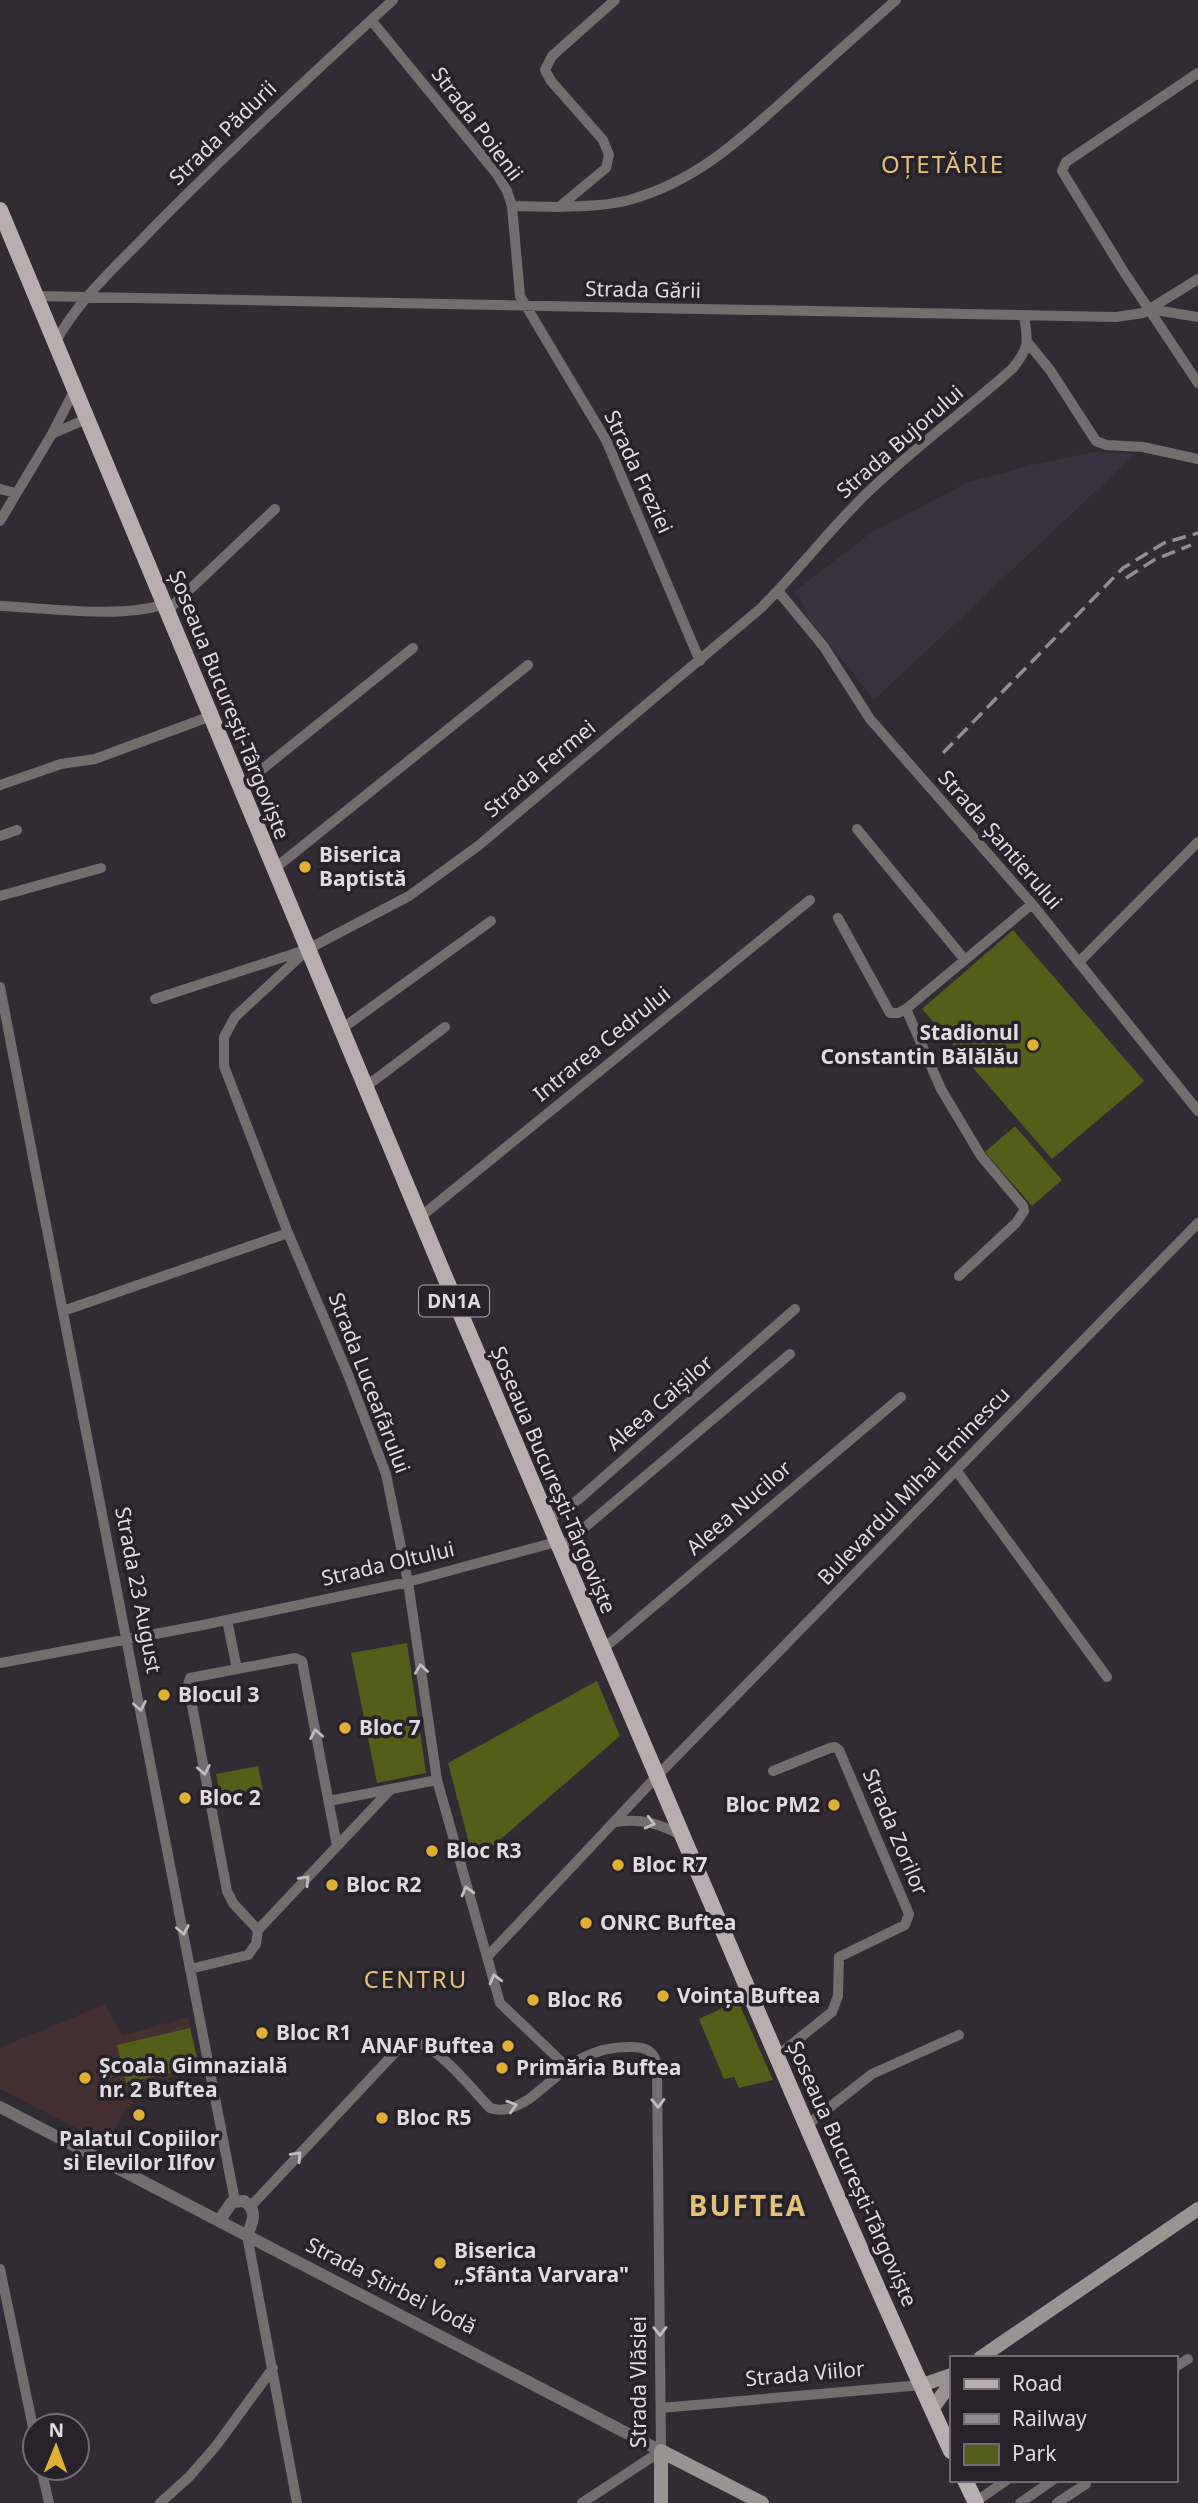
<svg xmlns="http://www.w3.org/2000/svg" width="1198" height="2503" font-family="'Noto Sans',sans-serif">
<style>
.built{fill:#3b323f}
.education{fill:#442f31}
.green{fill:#535e18}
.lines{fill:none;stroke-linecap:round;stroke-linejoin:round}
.minor{stroke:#736e6e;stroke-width:10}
.tertiary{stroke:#736e6e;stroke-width:12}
.secondary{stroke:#9b9292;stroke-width:14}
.primary{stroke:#b9aeae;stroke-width:16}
.rail{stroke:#918d93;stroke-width:3.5;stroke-dasharray:14 7;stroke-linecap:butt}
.oneway{stroke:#bfbbbe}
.poi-dot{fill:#dfb034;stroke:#272229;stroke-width:2.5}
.labels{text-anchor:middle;stroke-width:7;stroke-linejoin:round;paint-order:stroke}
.shield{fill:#272229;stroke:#a8a4a9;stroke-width:2}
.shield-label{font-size:19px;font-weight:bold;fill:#dfdce0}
.street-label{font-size:21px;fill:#dfdce0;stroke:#272229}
.poi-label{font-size:21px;font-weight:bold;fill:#dfdce0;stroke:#272229;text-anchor:start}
.quarter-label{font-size:24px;letter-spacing:2px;fill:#e1c177;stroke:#272229}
.district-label{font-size:28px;font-weight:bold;letter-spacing:2px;fill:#e1c177;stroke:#272229}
</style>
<rect width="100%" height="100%" fill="#312c33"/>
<path class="built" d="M1095 452 1135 454 874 700 805 614 804 605 794 592 872 532 969 482 1032 465Z"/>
<path class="education" d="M105 2004 122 2036 188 2017 200 2071 142 2085 130 2107 127 2106 107 2144 0 2089V2048Z"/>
<path class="green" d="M1013 930 1144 1081 1052 1159 922 1009Z
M1015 1126 1062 1180 1032 1206 985 1152Z
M407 1643 426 1773 377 1783 351 1653Z
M597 1681 620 1736 474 1862 448 1763Z
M258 1766 263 1791 221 1799 216 1774Z
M738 2001 773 2080 739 2088 734 2077 724 2079 699 2019Z
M190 2028 199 2066 126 2083 117 2045Z"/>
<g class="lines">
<path class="minor" d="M371 20 496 173 507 191 512 206 520 296 606 440 700 661
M1198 73 1066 162 1062 171 1124 272 1198 383
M512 206 559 207 606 168 609 155 603 140 551 81 545 70 552 56 615 0
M559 207C582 206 606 206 629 200 696 182 742 138 792 93 826 62 861 31 896 0
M36 296 1116 317 1143 313 1198 279
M1149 309 1198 317
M55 343C79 298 119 264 154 227 231 149 312 74 393 0
M1028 343 1050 370 1096 441 1106 445 1143 447 1198 459
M52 434 86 419
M0 489 16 493
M0 521 52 434 74 391
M778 591 824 647 870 719 1032 904 1198 1111
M0 606C48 608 121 619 165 604
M168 610 275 509
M0 785 61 764 95 759 211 716
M240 787 413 648
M857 829 965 960
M0 836 17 830
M274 869 528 665
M0 896 101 868
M838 918 890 1013H898L906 1009 1032 904
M308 949 235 1017 224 1037V1066L288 1233 347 1372 386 1474 408 1582 437 1780 500 2003 567 2067
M1080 961 1198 842
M0 987 235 2201
M155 999 308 949 409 896 478 846 761 608C798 571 829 530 866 494 912 449 965 411 1013 368 1030 347 1028 342 1024 316
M906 1009 941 1089 981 1156 1023 1206 1024 1211 1016 1223 959 1276
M340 1030 491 921
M364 1088 445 1027
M419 1218 810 900
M63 1311 288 1233
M956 1470 1107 1677
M547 1521 579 1499 795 1309
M559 1549 790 1354
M227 1620 237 1669
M603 1649 901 1397
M0 1663 203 1625 408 1582 556 1542
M773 1771 830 1748 835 1747 839 1750 909 1914 905 1925 839 1957 838 1996 832 2012 777 2056
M329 1801 437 1780
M616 1822C641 1818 660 1824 681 1835
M258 1930 233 1903 227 1891 188 1684 190 1678 295 1658 302 1661 337 1846
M488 1956 657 1776 1198 1223
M190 1969 248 1955 256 1944 258 1930 390 1790
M807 2125 872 2074 959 2035
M251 2206 401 2046C409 2044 416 2042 423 2045 443 2053 474 2091 490 2108 502 2112 512 2109 522 2103 530 2100 537 2092 544 2087 573 2062 592 2046 632 2047 647 2047 656 2052 657 2068L661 2451 582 2503
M247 2235 297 2503
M0 2269 35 2437
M1175 2367 1188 2359
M661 2408 922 2385
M41 2468 49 2503
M975 2502 1007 2480
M160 2503 189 2477 216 2446 273 2368
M1020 2503 1053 2480
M1057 2503 1086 2484"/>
<path class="tertiary" d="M0 2107 661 2451
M219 2221 232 2202 244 2201C258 2210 253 2222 247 2235"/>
<path class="secondary" d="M980 2358 1198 2209
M922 2385 951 2375
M932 2409 951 2383
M661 2503V2451L762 2503"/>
<path class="primary" d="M0 210C199 692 400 1174 605 1654 719 1920 830 2187 951 2451
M965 2480 976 2503"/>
<path class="rail" d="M1126 578 1154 560 1191 545
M943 753 1123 568 1164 543 1198 533"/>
</g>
<defs><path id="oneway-chevron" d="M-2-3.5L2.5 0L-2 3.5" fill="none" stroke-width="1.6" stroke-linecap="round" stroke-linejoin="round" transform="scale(1.75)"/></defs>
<g class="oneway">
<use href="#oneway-chevron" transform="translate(421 1669) rotate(-98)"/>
<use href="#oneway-chevron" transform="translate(140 1706) rotate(79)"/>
<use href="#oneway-chevron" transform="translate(316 1734) rotate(-101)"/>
<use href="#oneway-chevron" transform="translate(204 1770) rotate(79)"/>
<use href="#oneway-chevron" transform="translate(650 1823) rotate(14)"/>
<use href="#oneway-chevron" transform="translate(305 1880) rotate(-47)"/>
<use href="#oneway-chevron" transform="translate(467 1891) rotate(-105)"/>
<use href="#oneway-chevron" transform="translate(183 1930) rotate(79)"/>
<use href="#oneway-chevron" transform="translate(495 1979) rotate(-105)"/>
<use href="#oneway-chevron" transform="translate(658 2103) rotate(89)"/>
<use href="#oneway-chevron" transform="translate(512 2106) rotate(-17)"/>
<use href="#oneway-chevron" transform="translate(297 2156) rotate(-47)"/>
<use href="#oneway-chevron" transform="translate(660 2331) rotate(89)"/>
</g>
<g class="poi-dot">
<circle cx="305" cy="867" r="7"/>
<circle cx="1033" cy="1045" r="7"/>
<circle cx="164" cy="1695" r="7"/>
<circle cx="345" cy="1728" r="7"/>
<circle cx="185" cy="1798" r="7"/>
<circle cx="834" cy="1805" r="7"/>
<circle cx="432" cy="1851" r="7"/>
<circle cx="618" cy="1865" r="7"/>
<circle cx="332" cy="1885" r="7"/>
<circle cx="586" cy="1923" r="7"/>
<circle cx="663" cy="1996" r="7"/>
<circle cx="533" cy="2000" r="7"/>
<circle cx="262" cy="2033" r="7"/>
<circle cx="508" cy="2046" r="7"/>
<circle cx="502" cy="2068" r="7"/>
<circle cx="85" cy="2078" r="7"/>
<circle cx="139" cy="2115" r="7"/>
<circle cx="382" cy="2118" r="7"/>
<circle cx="440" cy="2263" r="7"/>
</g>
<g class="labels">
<rect class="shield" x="419" y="1285.5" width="70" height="31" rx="5"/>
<g class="shield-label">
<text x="454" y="1308">DN1A</text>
</g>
<g class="street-label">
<text transform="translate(477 124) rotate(53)" y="7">Strada Poienii</text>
<text transform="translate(223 133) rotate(-44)" y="7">Strada Pădurii</text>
<text transform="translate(643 290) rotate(1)" y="7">Strada Gării</text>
<text transform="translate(900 442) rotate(-41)" y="7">Strada Bujorului</text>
<text transform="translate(638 472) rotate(65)" y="7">Strada Freziei</text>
<text transform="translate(229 705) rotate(68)" y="7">Șoseaua București-Târgoviște</text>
<text transform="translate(540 769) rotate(-40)" y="7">Strada Fermei</text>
<text transform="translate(1000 840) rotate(49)" y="7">Strada Șantierului</text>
<text transform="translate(602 1044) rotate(-39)" y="7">Intrarea Cedrului</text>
<text transform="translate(369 1383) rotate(69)" y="7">Strada Luceafărului</text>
<text transform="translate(660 1403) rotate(-41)" y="7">Aleea Caișilor</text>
<text transform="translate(553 1480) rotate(67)" y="7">Șoseaua București-Târgoviște</text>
<text transform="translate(914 1486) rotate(-46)" y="7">Bulevardul Mihai Eminescu</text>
<text transform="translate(739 1508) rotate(-41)" y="7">Aleea Nucilor</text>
<text transform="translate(388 1564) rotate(-13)" y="7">Strada Oltului</text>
<text transform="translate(138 1590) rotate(79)" y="7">Strada 23 August</text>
<text transform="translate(895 1832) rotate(67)" y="7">Strada Zorilor</text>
<text transform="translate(852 2174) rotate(66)" y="7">Șoseaua București-Târgoviște</text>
<text transform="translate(391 2286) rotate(27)" y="7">Strada Știrbei Vodă</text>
<text transform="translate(805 2374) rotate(-5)" y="7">Strada Viilor</text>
<text transform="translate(639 2382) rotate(-90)" y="7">Strada Vlăsiei</text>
</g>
<g class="poi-label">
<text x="319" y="862">Biserica<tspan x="319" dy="24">Baptistă</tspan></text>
<text x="1019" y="1040" text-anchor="end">Stadionul<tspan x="1019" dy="24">Constantin Bălălău</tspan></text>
<text x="178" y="1702">Blocul 3</text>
<text x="359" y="1735">Bloc 7</text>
<text x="199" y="1805">Bloc 2</text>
<text x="820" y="1812" text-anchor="end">Bloc PM2</text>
<text x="446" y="1858">Bloc R3</text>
<text x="632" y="1872">Bloc R7</text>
<text x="346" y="1892">Bloc R2</text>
<text x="600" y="1930">ONRC Buftea</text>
<text x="677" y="2003">Voința Buftea</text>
<text x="547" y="2007">Bloc R6</text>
<text x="276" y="2040">Bloc R1</text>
<text x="494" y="2053" text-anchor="end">ANAF Buftea</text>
<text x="99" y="2073">Școala Gimnazială<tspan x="99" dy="24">nr. 2 Buftea</tspan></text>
<text x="516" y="2075">Primăria Buftea</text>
<text x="396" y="2125">Bloc R5</text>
<text x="139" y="2146" text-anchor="middle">Palatul Copiilor<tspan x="139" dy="24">si Elevilor Ilfov</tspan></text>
<text x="454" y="2258">Biserica<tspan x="454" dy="24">„Sfânta Varvara"</tspan></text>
</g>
<g class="quarter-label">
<text x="943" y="173">OȚETĂRIE</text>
<text x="416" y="1988">CENTRU</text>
</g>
<g class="district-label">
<text x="748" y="2216">BUFTEA</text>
</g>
</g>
<rect x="950" y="2356" width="228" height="126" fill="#272229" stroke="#716c72" stroke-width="2"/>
<rect x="964" y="2379" width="35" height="10" fill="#b9aeae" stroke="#716c72" stroke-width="2"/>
<text x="1012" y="2391" font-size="21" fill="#dfdce0">Road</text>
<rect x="964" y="2414" width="35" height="10" fill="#918d93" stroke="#716c72" stroke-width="2"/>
<text x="1012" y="2426" font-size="21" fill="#dfdce0">Railway</text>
<rect x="964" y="2444" width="35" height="21" fill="#535e18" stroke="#716c72" stroke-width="2"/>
<text x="1012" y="2461" font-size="21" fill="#dfdce0">Park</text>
<g transform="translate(56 2447) rotate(1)"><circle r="33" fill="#272229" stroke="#716c72" stroke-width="2"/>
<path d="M0-5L12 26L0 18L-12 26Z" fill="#dfb034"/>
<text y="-10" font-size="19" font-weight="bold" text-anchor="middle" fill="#dfdce0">N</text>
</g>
</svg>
